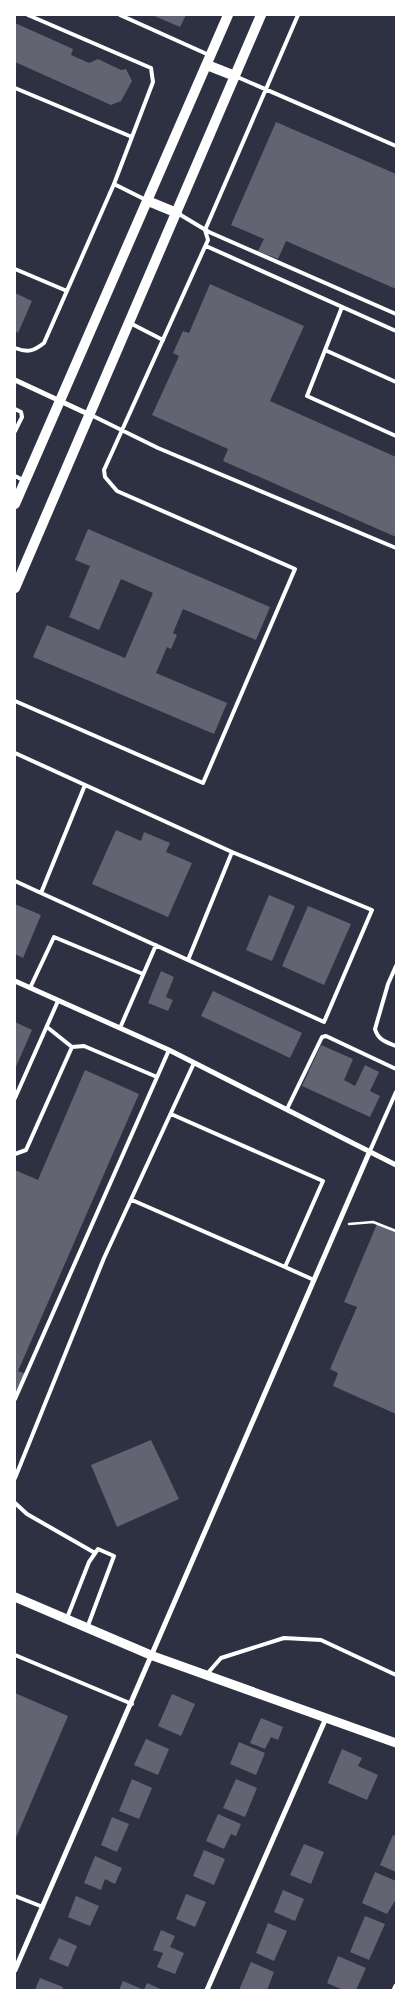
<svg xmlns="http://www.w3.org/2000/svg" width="411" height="2005" font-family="Helvetica,sans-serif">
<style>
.building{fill:#626471}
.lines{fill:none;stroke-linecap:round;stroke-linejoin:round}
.path{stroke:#fff;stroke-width:2.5}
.service{stroke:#fff;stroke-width:4}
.minor{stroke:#fff;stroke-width:5}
.tertiary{stroke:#fff;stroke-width:9}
.secondary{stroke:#fff;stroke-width:10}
</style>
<rect width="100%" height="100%" fill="#2d3142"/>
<path class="building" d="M152 15H186L180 27Z
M15 23 73 49 71 55 89 63 98 59 121 70 126 69 132 81 121 101 111 105 15 62Z
M276 122 396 174V289L286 241 278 259 258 251 264 239 231 225Z
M210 284 304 326 270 401 396 457V537L223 461 228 449 152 415 179 356 173 353 183 331 189 333Z
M15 293 32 301 18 333 15 331Z
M88 529 270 607 256 640 183 609 173 633 177 635 171 649 167 647 156 673 227 703 214 734 33 657 47 625 125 658 153 593 121 579 99 630 69 617 90 566 75 560Z
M116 830 141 841 144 832 170 843 166 852 192 863 168 917 92 884Z
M269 895 295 906 272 961 246 950Z
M15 904 41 915 23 958 15 954Z
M308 906 351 924 324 985 282 966Z
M161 971 174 977 166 997 173 1000 168 1011 148 1003Z
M213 991 302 1033 290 1058 201 1016Z
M15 1022 32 1030 15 1069Z
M321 1045 353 1059 344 1080 355 1086 365 1065 379 1072 370 1091 380 1096 370 1117 302 1086Z
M85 1070 139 1094 18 1371 26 1374 15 1399V1170L38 1180Z
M377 1224 396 1232V1414L333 1386 338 1373 330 1369 357 1307 344 1302Z
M151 1440 179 1499 117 1527 91 1465Z
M15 1693 68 1716 15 1840Z
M172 1694 195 1704 181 1736 158 1726Z
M261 1718 283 1727 278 1740 271 1737 265 1749 250 1743Z
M146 1739 169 1749 158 1775 134 1765Z
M239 1742 265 1753 256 1775 230 1764Z
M342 1749 362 1758 358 1766 378 1775 367 1800 328 1783Z
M132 1779 152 1788 139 1819 119 1811Z
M236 1779 257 1788 245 1817 223 1808Z
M218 1814 241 1824 236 1836 231 1834 224 1849 206 1841Z
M112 1817 129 1824 117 1852 101 1845Z
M393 1835 396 1836V1872L380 1865Z
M304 1844 324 1852 311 1884 290 1875Z
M204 1850 225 1859 214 1885 193 1876Z
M95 1856 122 1868 115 1884 105 1879 101 1890 84 1883Z
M375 1872 396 1881V1899L387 1914 362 1903Z
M283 1890 304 1899 295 1921 274 1912Z
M186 1894 206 1902 195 1927 176 1919Z
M76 1896 99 1906 90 1926 68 1917Z
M365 1916 385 1924 369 1960 350 1952Z
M268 1923 287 1931 274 1961 256 1953Z
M161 1930 175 1936 170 1947 184 1953 175 1974 157 1967 163 1953 153 1950Z
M59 1938 77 1946 68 1967 49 1959Z
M338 1956 366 1968 356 1990H343L327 1983Z
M251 1962 274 1972 267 1990H239Z
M40 1978 63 1987 62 1990H35Z
M123 1981 144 1990 147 1983 163 1990H119Z"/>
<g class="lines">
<path class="path" d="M349 1224 373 1222 396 1231"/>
<path class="service" d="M28 15 151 68 153 82 114 184 146 200
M120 15 209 55
M235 76 396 146
M15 88 132 137
M179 214 209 232 396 314
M206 246 396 331
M15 269 67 291
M342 307 307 396 396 436
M130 323 163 340
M15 348C28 353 34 351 44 343L114 184
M325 350 396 382
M15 409 21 412 22 417 15 431
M91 415 158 448 396 548
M15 476 23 480
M15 701 203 783 295 569 117 491 105 477 104 470 208 240 205 230 298 15
M15 753 232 852
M15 881 41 893 324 1022 372 910 232 852 188 960
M41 893 85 785
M396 966 388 984 375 1029C378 1040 386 1042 396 1046
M30 988 54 937 143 974
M47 1027 72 1047
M120 1028 156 945
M15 1098 58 1001
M287 1109 322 1037 326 1036 396 1069
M369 1153 396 1092
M15 1154 26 1150 72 1047 84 1046 157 1077
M132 1200 285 1267 323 1181 171 1114
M285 1267 314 1280
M15 1399 169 1050
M15 1478 104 1258 194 1063
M15 1503 27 1514 95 1553
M67 1618 89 1562 98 1549 114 1556 87 1628
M15 1655 132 1704
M207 1674 221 1658 284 1638 321 1640 396 1675
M15 1896 43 1907"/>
<path class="minor" d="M15 380 88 414
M15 981 169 1050 396 1165
M15 1970 369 1153
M207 1990 326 1718
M394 1990 396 1986"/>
<path class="tertiary" d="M15 1597 153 1656 396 1743"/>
<path class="secondary" d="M207 65 235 76
M148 201 177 213
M15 504 228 15
M15 588 261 15"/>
</g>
<rect width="411" height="2005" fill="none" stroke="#ffffff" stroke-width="32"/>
</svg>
